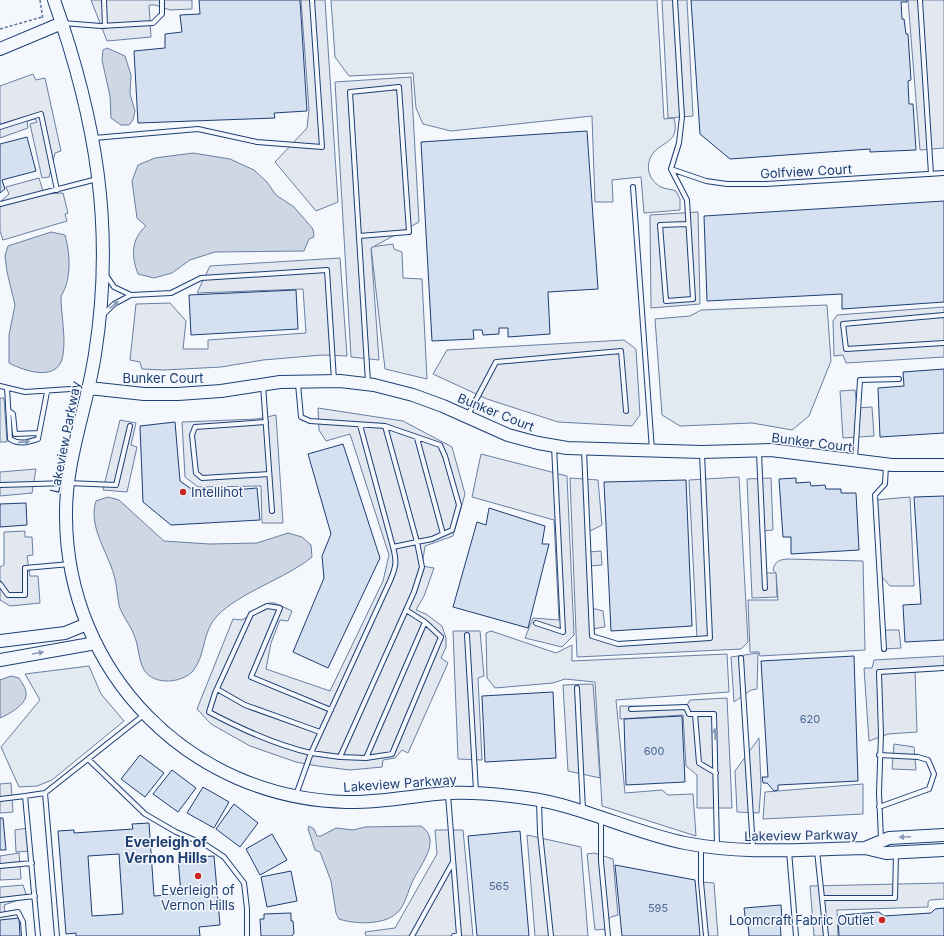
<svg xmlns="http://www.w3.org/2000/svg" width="944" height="936" font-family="Inter,sans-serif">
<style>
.green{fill:#e3e9f0;stroke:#687fa3}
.parking{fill:#e3e8f0;stroke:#687fa3}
.water{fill:#cfd7e4;stroke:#687fa3}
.building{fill:#d5e0f0;stroke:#1d3f73;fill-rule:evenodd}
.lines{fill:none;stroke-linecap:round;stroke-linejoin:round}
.lane-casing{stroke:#1d3f73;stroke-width:6}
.secondary-casing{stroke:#1d3f73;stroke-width:14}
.path{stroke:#5e769c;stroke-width:1.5;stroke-dasharray:3 2;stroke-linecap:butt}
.lane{stroke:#f4f7fb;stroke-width:4}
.secondary{stroke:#f4f7fb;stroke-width:12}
.oneway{fill:#889bb7}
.poi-dot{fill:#c62828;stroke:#f4f7fb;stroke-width:1.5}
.labels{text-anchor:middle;stroke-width:3;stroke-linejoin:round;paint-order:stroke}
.number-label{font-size:11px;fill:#4b6792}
.street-label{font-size:13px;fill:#1d3f73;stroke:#f4f7fb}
.poi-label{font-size:13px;fill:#1d3f73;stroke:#f4f7fb;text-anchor:start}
.neighbourhood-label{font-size:14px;font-weight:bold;fill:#1d3f73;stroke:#f4f7fb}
</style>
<rect width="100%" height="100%" fill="#f4f7fb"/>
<path class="green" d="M331 0H657L664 119 674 118C680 142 664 141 654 152 644 164 648 180 661 187 665 189 671 189 676 191L680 199V210L644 213 641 177 612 180 613 202H595L592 116 451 131 423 124 416 108 413 73 349 76 335 57Z
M393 244 394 249 402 252 403 278 422 279 427 379 385 369 371 247Z
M827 305 831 361 809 416 792 430 752 423 680 426 662 415 655 319 690 316 701 310Z
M787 559 863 561 865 650 760 656 759 652H750L748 600H778L776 573 773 570C775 561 779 560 787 559Z
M491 631 556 653 572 645V661L727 654 729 692 616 700 625 793 662 790 668 795 693 794 696 836 602 806 595 682 565 679 553 683 495 688 487 678 486 633Z
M89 666 101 694 124 721 52 780 37 786 19 787 1 747 40 700 25 674Z"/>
<path class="parking" d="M91 0H192V9L170 10 155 5H149L151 37 107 41Z
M301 0H325L338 202 316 211 275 162 307 128 309 110Z
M662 0H687L693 116 668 118Z
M908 0H944V148L920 150Z
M33 74 36 80 45 78 61 151 55 153 49 177 42 178 30 124 37 122 35 119 27 121 28 128 0 138V86Z
M411 77 419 222 371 248 379 360 351 357 335 82Z
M39 178 44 194 63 193 68 213 65 214 67 221 3 240 0 231V202L9 194 6 187Z
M698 212 700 304 651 308 650 215Z
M340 258 347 356 322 355 263 360 221 367 164 370 142 369 140 362 130 360 136 304 170 303 186 321 183 349H208V340L306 333 303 289 197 293 210 266Z
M944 307V357L846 363 843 355 834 356 833 321 837 315Z
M624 340 636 349 640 415 632 426 558 422 487 399 433 374 447 350Z
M855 390 857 408 872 407 874 436 843 438 840 391Z
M0 398H4L7 442H0Z
M318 408 403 421 452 447 465 494 453 536 425 546 422 566 434 568 424 596 416 610 426 614 442 626 446 638V647L441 658 448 663 408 753 402 750 395 758 383 760 382 767 350 770 318 766 296 762 250 746 211 724 197 709 233 619 242 620 269 603H275L292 611 288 621 280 620 271 643 266 669 330 691 383 581 389 555 350 434 326 441 319 430Z
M276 415 283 523H262L261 486 198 487 185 477 182 422 257 419Z
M120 420 136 423 131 445 137 447 127 492 103 490Z
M481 454 567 476 574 635 562 647 525 638 533 618 559 620 554 520 472 497Z
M36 469 32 493 0 496V472Z
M739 477 748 642 741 649 577 657 570 478 598 480 602 525 588 532 589 552 601 551 602 565 589 566 591 608 603 611 605 627 592 629V635L618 644 697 639 689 480Z
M771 478 773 530 762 531 764 573H776L777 597 752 598 747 479Z
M910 497 914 586H890L883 578H880L875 500Z
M25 531V537H32L33 555 27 556 30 576H38L40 603 10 606 0 600V567L4 565V532Z
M883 630H899L901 648 884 649Z
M453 631H480L484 676 478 678 482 760 458 759Z
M758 653 757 689 751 690 734 702 731 657Z
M944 656V668L915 670 917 732 888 734 869 741 864 668H872L874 660Z
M593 684 600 778 568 771 563 685Z
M727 698 732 808H697V775L686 766 683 715 620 719V706L686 707 690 700Z
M759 738 761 785 759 813 737 812 735 771Z
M894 744 914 747 916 770 892 769Z
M11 783 13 812 0 813V784Z
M863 784V814L763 819 765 792Z
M28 828 31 851 16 852 15 830Z
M435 830H463L473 936H366L365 932 395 928 437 854Z
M527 835 581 847 588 936H535Z
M19 853 21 879 0 880V856Z
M594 853 613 859 618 915 611 917 607 921 606 929 595 930 587 854Z
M701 882 714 883 718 936H706Z
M944 883V899L930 900 928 902V907L837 910 838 936H814L810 886Z
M23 885 27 897 4 905 5 912 0 913V887Z"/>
<path class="water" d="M107 48 125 56 131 75 130 94 135 111 133 120 129 125H121L111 118 110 96 102 60 103 50Z
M193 153 230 159 254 170 267 182 276 195 294 207 313 229 314 237 309 239 304 251 215 252 190 260 172 273 154 278 138 274C131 256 131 239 146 226L137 218 132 181 138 165 155 158Z
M51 232 65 235C70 253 72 279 61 296 61 315 66 336 63 355 59 383 24 371 9 363V335L15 305 7 272 5 256 8 246Z
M108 497 119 500 164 541 209 544 257 543 288 533 302 537 311 545 312 557C285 579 240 592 217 616 202 631 206 655 193 671 182 683 154 686 144 670 138 659 139 646 134 635 130 624 122 616 119 605 117 595 117 585 114 575 107 551 88 526 96 501Z
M11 676 19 678C22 683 27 689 26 696 25 705 8 715 0 718V680Z
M309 826 314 829 317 836H321L336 828 353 830 365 827 421 826C444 841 417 868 411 885 406 897 404 909 393 916 379 925 354 924 339 919L336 913 331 881 320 852 315 850 308 829Z"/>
<path class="building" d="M199 0H300L307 111 274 113 275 118 138 123 134 51 165 48V34L182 32 180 15 200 14Z
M691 0H907V2H901L902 19H904L906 34H908L911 80 908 81 909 104H913L916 150 870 152V149L730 159 700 134Z
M587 131 598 289 548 292 550 334 508 337V328H499V334L483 335 482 330H473L474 339 432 341 421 142Z
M27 137 36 171 2 180 5 189 0 193V144Z
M944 201V302L842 309V294L707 301 704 216Z
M296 290 298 329 191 335 189 295Z
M944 369V433L880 437 878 388 904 386 903 372Z
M175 422 180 481 197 493 257 488 260 520 171 525 143 502 140 426Z
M343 444 380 558 328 668 293 652 324 578 322 556 331 534 308 454Z
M796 478V483L810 482 811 486 825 485 826 489H841V493H856L859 550 791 554V537H783L779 479Z
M686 480 692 626 611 631 604 482Z
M944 496V640L905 642 903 605 921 604 914 497Z
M26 503 27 525 0 527V504Z
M489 508 545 526 542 544H549L528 628 453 607 477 522 486 525Z
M854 656 858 781 778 785V790L774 791 767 783H763L762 777H768L761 661Z
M553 692 556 758 485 762 482 696Z
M682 716 685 782 626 785 624 719Z
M140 755 164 773 145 797 121 779Z
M172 770 196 788 178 812 153 794Z
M203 787 229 802 214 828 187 813Z
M234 804 258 823 240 847 216 829Z
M0 818H3L6 850H0Z
M149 823 154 896 181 894 178 858 214 856 220 925 199 927 200 936H76V933L66 934 58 831 74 830V833L133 829 132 824ZM119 854 123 914 92 916 88 856Z
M520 831 529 936H477L468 836Z
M272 834 287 860 260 875 246 849Z
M615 865 695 880 700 936H622Z
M291 871 297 901 267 907 261 877Z
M781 905 782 920 780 921 781 936H749L748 923H746L744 908Z
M944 908V936H839L838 919 841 915 879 912 884 916 931 913 935 909Z
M291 913V921H293L294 933 292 936H261L260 919H264V914Z
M19 918 20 936H0V920Z"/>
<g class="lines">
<defs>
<path id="lane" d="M104 0 105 26
M675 0 682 117 679 143 671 169 687 200 693 299 666 301 660 225 688 224
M920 0 931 174
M63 23 101 26 153 23 162 14V0
M0 127 41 114 57 190
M94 138 198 129 257 142 322 147 312 0
M671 169 706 181 727 184H766L944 173
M633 187 652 450
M0 204 97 179
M359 236 409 232 399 87 350 92 368 382
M106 275 114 287 131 295
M103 315 114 304 131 295 171 293 201 278 327 270 334 380
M944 315 843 324 846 349 944 343
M263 385 272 511
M0 386 25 392 86 388
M7 388 10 439C19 445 28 442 38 439L47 392
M8 410 13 414 15 434 39 433
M468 415 496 362 621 351 626 411
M266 422 195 427 192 435 196 473 202 478 269 474
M360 425 393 547 417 542 385 426
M417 438 443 534
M584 450 592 636 618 644 710 638 702 453
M759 453 765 588
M855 459 860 380 899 379
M0 485 68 483 116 485 130 426
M0 584 8 595H25V568L70 564
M536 623 563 632 554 446
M467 635 476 791
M884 649 875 495 885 484 886 465
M741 658 753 849
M577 688 583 810
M217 689 245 705 320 732
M631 709 686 707 689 714H714L717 846
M331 710 251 677 280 608 267 606 251 614 215 693 209 712C241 729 275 745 311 753L390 581C396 567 397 562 393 547
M695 714 699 763 716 773
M340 757 366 758 392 754 441 637 425 622 406 610
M366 758 425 622
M88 759 145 814 176 832 206 845 224 857 244 883 247 909V936
M45 793 57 936
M296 795 311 753 340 757 414 592 422 567 417 542 432 539 452 530 459 505 445 456 440 445 385 426 310 421 301 417 298 384
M448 795 459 935 454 936
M0 799 25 796
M539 802 540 833 551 936
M879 807 929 789 934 774 928 760 918 757 879 755
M601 819V861L608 936
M881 839 879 793 881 734 879 672 944 668
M701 848V882L706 936
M789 851 796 936
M817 851 826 936
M0 866 32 863
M822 898H895L896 853
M0 900 35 896
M0 915 18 912 23 922 24 936
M38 936 25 796 45 793 145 714
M412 936 453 862"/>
<path id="secondary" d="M54 0C96 119 115 228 95 354 87 408 65 461 66 517 67 673 190 798 346 802 376 803 406 797 436 794 466 791 497 794 526 798 581 805 631 832 685 843 745 855 804 849 865 848
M0 49 62 23
M89 388 144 394H178L221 391 280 382 340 381 374 385 413 395 443 406 508 435 538 443 567 448 702 452 771 450 892 465H944
M0 641 65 633 87 624
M0 660 96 643
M944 835 889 838 865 848 886 853 944 850"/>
</defs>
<use href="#lane" class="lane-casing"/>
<use href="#secondary" class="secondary-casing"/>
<path class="path" d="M40 0 43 20
M0 29 42 17"/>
<use href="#lane" class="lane"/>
<use href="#secondary" class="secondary"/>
</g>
<defs><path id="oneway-solid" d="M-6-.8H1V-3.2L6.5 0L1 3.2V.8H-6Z"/></defs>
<g class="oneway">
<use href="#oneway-solid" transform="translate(114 305) rotate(-38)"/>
<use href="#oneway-solid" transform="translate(24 442) rotate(-6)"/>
<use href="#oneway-solid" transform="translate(38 653) rotate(-10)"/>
<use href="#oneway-solid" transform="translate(715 734) rotate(-93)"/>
<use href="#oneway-solid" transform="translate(905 837) rotate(177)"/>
</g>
<g class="poi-dot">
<circle cx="183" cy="492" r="4"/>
<circle cx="198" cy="876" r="4"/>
<circle cx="882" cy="920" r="4"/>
</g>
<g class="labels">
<g class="number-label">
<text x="810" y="723">620</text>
<text x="654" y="755">600</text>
<text x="499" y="890">565</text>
<text x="658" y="912">595</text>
</g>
<g class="street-label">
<text transform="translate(806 171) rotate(-3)" y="5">Golfview Court</text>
<text x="163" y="383">Bunker Court</text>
<text transform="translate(496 412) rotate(22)" y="5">Bunker Court</text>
<text transform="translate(65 437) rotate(-79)" y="5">Lakeview Parkway</text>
<text transform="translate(812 442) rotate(7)" y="5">Bunker Court</text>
<text transform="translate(400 783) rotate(-4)" y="5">Lakeview Parkway</text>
<text transform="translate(801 835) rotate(-1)" y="5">Lakeview Parkway</text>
</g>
<g class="poi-label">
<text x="191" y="497">Intellihot</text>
<text x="198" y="895" text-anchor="middle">Everleigh of<tspan x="198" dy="15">Vernon Hills</tspan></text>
<text x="874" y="925" text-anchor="end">Loomcraft Fabric Outlet</text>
</g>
<g class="neighbourhood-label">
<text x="166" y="847">Everleigh of<tspan x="166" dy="16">Vernon Hills</tspan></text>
</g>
</g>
</svg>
